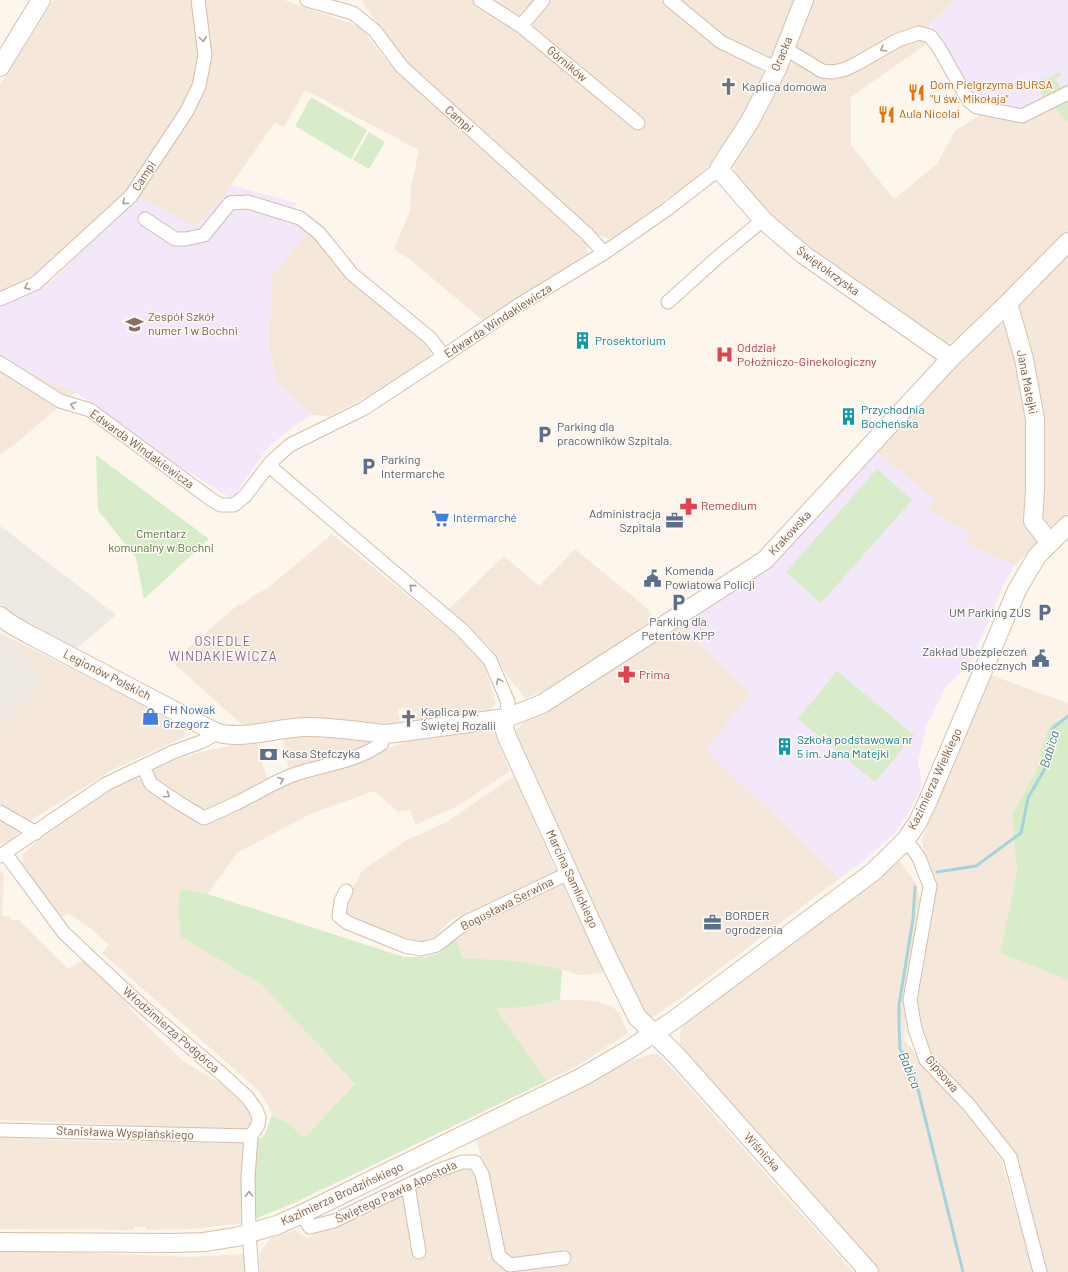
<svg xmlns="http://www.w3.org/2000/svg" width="1068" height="1272" font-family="Barlow,sans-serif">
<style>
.residential{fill:#f5e8da}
.industrial{fill:#efe9e4}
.education{fill:#f3e8fa}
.green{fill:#d8ecc9}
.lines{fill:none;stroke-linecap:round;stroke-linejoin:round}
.stream{stroke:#a5d3da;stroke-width:3}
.street-casing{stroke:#d1beb0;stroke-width:15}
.secondary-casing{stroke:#d6c0b0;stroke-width:20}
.street{stroke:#fff;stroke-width:13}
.secondary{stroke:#fff;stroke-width:18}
.oneway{stroke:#af9d94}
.labels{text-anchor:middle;stroke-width:3;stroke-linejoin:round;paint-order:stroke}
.street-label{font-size:12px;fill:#7a5c4d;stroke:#fffaf3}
.food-label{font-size:12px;fill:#c56008;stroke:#fffaf3;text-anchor:start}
.worship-label{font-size:12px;fill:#5b616d;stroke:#fffaf3;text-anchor:start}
.education-label{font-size:12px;fill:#785e54;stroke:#fffaf3;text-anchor:start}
.culture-label{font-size:12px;fill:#0d838f;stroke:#fffaf3;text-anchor:start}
.health-label{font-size:12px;fill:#be3a42;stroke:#fffaf3;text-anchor:start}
.service-label{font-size:12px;fill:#4e5e75;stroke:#fffaf3;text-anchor:start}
.shop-label{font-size:12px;fill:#366cbe;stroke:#fffaf3;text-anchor:start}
.park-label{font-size:12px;fill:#537a41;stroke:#fffaf3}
.neighbourhood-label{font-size:13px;letter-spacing:1px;fill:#846695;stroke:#fffaf3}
.water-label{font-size:13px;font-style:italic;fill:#437c86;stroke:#fffaf3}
</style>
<rect width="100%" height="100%" fill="#fdf6ec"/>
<path class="residential" d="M54 0H195L200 67 190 96 134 185 31 281 0 293V84Z
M202 0H284L361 27 377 49 398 73 587 244 588 255 519 296 483 321 412 261 394 249 410 211 411 187 419 150 305 90 284 127 275 122 231 185 224 197 195 227 137 197 208 69 209 32Z
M362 0H661L703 33 755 65 763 73 743 117 715 161 689 183 611 239 594 234 415 72 365 7Z
M675 0H794L773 58 762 57 721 36Z
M809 0H954L930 24 925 45 851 97V145L894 199 937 164 955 131 982 114 1022 118 1051 105 1068 123V230L1001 300 960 339 947 344 924 331 786 233 735 178 734 161Z
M309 230 422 339 431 350V356L381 390 329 416 312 415 276 381 269 344 272 276Z
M1068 248V513L1014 566 965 543 970 534 927 509 935 500 877 452 987 331Z
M0 355 14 366 76 392 13 446 0 454Z
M332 534 411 598 475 651 483 661 496 703 488 712 415 724 413 713 408 709 404 710 403 706 398 711 401 725 245 727 172 662 239 604 241 606 253 596 269 587Z
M575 549 648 609 653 619 572 676 526 699 506 674 489 647 449 609 504 556 539 586Z
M685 619 692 635 750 693 706 750 840 878 685 995 653 1017 645 1015 515 739 516 730 528 718 558 705 678 622Z
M0 633 180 723 185 729V737L112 770 34 818 12 839 0 845V727L30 698 42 684 0 635Z
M988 674 1068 703V715L1050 725 1042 745 1037 769 1012 815 1017 872 1000 953 1068 980V1272H1047L1013 1151 933 1063 913 1004 926 862 922 840Z
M493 730 510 771 458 806 415 825 410 810 398 812 374 791 310 814 237 853 208 894 180 889 181 937 262 985 355 1084 304 1138 289 1124 272 1115 268 1105 258 1090 102 953 109 945 89 927 69 914 62 917 36 887 23 867 22 855 59 821 133 775 204 823 289 779 357 760 390 747 416 739Z
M325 735 372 741 371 745 289 773 283 737Z
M256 741 268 782 208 809H199L155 781 151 771 152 766 209 750Z
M514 776 556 871 451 920 436 935 427 940 418 943 411 942 352 919 347 913 346 907 347 900 362 871 405 841 445 823Z
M900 861 916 884 922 904 906 1001 904 1040 978 1129 1001 1160 1034 1272H878L680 1047V1033L687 1020Z
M0 871 3 873 4 877 2 915 9 916 12 920H19L68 969 83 960 130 1002 128 1007 183 1061 222 1084 250 1111 252 1119 251 1126 245 1130 0 1120Z
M563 885 604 972 594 974 579 975 545 965 512 961 463 958 455 936 495 916Z
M560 1000H584L599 1002 613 1007 619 1013 628 1033 579 1065 547 1081 496 1009 526 1007Z
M651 1054H658L665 1061 853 1272H260L259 1253 272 1237 295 1230 307 1238 440 1173 482 1162 477 1139 627 1062Z
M0 1137 78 1141 244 1143 243 1223 192 1229 146 1230V1227H134V1230L0 1229Z
M0 1252H63L191 1257 244 1254 249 1272H0Z"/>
<path class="industrial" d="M0 526 7 531 116 615 76 649 18 619 0 604Z
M0 635 46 677 40 681 42 684 30 698 0 727Z"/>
<path class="education" d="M954 0H1068V87L1020 109 977 103 939 36 930 24Z
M231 185 296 203 292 219 309 230 272 276 269 344 276 381 312 415 292 427 266 450 232 499 144 444 107 417 76 392 14 366 0 355V305L52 281 137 196 184 220 195 227 224 197Z
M877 452 935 500 928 509 970 534 965 543 1014 566 1004 584 971 663 962 672 947 685 927 725 918 761 922 785 909 812 895 833 862 862 840 878 706 750 750 693 692 635 685 619 786 547Z"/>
<path class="green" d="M1060 72 1061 75 1055 78 1060 87 1068 83V87L1044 99 1036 81 1044 78 1045 80Z
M1068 96V123L1051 105Z
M311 97 367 130 351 159 295 126Z
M369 132 385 142 369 169 353 160Z
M96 455 209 539 144 599 136 558 98 510Z
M877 469 912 500 821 603 786 572Z
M837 671 914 735 875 782 798 719Z
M1068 715V980L1000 953 1017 872 1012 815 1037 769 1042 745 1050 725Z
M180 889 208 894 404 957H426L442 952 455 936 463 958C496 960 530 960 562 970L560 1000 526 1007 496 1009 547 1081 294 1203 252 1220 256 1141 264 1136 272 1115 289 1124 304 1138 355 1084 262 985 181 937 178 911Z"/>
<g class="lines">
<path class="stream" d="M937 872 976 866 1021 833 1028 798 1047 765V750L1053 728 1068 716
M915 887 913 919 899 1005V1024L900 1049 915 1077 963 1272"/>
<defs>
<path id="street" d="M307 0 353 13 375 31 402 67 587 234 604 253
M480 0 521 26
M543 0 521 26 638 123
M670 0 721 42 777 69
M786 49 822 71 833 72 846 69 858 63 898 40 919 33 930 36 939 48 969 101 977 107 1022 116 1068 93
M145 219 175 239H186L204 235 230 203 248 202 300 218 319 233 352 274 430 338 444 356
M0 299 36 283 131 196 187 111 199 86 205 55 198 0
M668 302 718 257 763 220
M0 363 60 401 90 410 212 500 221 505H234L245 496 271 462
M506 718 508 702 490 660 462 630 274 470 271 462 290 445 363 409 444 356 517 306 604 253 666 210 719 169
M143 766 151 784 179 803 204 818C215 813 226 808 237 803 255 794 271 784 290 776 319 765 358 762 382 743L384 734
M0 812 36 833
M905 841 913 849 919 858 930 886 910 1000 915 1029 926 1060 968 1104 1010 1157 1040 1272
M5 853 64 933 143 1007 223 1075 247 1097 255 1108 259 1117 258 1125 251 1136 248 1177 249 1233 252 1272
M0 856 106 784 173 752 201 742 212 736 215 732
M346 891 341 901 339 916 348 923 405 946 421 949 437 945 466 922 569 873
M0 1130 251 1136
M408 1185 419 1252
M302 1214 310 1227 334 1221 437 1171 462 1162H475L482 1174 499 1256 510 1265 564 1258"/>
<path id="secondary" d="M804 0 777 69 750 121 719 169 763 220 804 255 951 358
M0 67 41 0
M1008 303 1024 359 1035 419V488L1033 521 1050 543
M0 616 9 623 30 635 215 732C243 741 278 727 307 727 332 727 359 731 384 734L395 733 506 718 542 704 765 560 951 358 1008 303 1068 242
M506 718 504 728 507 737 605 952 637 1017 676 1055 869 1272
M0 1242 174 1243 204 1242 236 1237 277 1225 302 1214 582 1077 630 1049 674 1020 873 872 905 841 918 822 927 803 1017 590 1037 556 1068 525"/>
</defs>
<use href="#street" class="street-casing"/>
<use href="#secondary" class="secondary-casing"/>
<use href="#street" class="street"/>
<use href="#secondary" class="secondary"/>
</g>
<defs><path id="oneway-chevron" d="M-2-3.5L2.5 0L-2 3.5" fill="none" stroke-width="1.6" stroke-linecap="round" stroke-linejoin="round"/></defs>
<g class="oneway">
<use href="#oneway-chevron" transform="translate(203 39) rotate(83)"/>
<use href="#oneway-chevron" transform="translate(883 49) rotate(149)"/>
<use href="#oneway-chevron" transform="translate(125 202) rotate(138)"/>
<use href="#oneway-chevron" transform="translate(27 287) rotate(156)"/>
<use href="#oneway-chevron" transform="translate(73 405) rotate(-164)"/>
<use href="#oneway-chevron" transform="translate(412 587) rotate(-140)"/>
<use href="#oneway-chevron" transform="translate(499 681) rotate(-114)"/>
<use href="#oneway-chevron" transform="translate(281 780) rotate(-22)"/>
<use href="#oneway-chevron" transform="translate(167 795) rotate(35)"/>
<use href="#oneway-chevron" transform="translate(249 1194) rotate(-91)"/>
</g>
<defs>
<symbol id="church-bare" viewBox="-9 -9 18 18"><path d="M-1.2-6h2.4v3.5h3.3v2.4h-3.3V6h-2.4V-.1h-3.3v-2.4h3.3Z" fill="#6b7280" stroke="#fffaf3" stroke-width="2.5" paint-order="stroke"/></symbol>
<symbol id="restaurant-bare" viewBox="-9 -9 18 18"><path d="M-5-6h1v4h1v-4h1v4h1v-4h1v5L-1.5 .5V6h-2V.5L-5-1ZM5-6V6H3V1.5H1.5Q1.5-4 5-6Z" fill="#e8710a" stroke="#fffaf3" stroke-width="2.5" paint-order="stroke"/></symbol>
<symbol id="school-bare" viewBox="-9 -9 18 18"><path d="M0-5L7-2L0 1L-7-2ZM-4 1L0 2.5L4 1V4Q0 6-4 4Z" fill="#8d6e63" stroke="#fffaf3" stroke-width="2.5" paint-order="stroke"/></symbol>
<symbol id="building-bare" viewBox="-9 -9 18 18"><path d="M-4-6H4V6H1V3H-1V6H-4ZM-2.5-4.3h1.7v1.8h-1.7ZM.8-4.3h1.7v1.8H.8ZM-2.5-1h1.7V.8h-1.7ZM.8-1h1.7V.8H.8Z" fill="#0f9aa8" stroke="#fffaf3" stroke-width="2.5" paint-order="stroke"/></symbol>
<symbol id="hospital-bare" viewBox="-9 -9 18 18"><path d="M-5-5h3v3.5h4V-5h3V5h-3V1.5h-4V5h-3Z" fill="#e0444e" stroke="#fffaf3" stroke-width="2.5" paint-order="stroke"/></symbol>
<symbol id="parking-bare" viewBox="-9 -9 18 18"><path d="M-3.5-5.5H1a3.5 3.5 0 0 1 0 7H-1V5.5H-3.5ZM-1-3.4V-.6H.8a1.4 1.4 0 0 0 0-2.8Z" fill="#5c6f8a" stroke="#fffaf3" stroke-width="2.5" paint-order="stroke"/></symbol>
<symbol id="pharmacy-bare" viewBox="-9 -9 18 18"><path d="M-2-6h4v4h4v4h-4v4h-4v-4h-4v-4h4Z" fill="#e0444e" stroke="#fffaf3" stroke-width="2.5" paint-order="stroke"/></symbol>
<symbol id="supermarket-bare" viewBox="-9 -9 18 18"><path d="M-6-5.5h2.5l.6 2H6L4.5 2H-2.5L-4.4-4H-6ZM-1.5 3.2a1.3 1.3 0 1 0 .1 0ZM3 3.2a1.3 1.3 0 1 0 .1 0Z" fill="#3f7fe0" stroke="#fffaf3" stroke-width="2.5" paint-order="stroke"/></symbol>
<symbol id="office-bare" viewBox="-9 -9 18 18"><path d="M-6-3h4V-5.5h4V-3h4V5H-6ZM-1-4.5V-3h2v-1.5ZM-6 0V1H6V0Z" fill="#5c6f8a" stroke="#fffaf3" stroke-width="2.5" paint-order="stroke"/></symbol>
<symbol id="civic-bare" viewBox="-9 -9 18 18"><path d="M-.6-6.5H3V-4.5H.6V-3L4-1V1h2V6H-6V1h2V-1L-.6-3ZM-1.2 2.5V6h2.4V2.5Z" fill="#5c6f8a" stroke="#fffaf3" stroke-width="2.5" paint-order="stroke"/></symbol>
<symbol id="shop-bare" viewBox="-9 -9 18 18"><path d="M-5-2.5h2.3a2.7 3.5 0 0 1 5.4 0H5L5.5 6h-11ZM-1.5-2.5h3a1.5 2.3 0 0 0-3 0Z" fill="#3f7fe0" stroke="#fffaf3" stroke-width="2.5" paint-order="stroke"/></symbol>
<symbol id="bank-bare" viewBox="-9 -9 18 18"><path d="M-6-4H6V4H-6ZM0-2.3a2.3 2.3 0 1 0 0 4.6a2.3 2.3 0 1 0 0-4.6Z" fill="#5c6f8a" stroke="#fffaf3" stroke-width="2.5" paint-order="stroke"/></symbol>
</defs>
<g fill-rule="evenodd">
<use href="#church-bare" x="716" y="74" width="25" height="25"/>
<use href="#restaurant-bare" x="904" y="80" width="25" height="25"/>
<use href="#restaurant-bare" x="874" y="102" width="25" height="25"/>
<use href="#school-bare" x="122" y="312" width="25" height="25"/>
<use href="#building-bare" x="570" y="328" width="25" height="25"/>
<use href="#hospital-bare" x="712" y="342" width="25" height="25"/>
<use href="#building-bare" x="836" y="404" width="25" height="25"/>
<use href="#parking-bare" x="532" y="422" width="25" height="25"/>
<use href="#parking-bare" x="356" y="454" width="25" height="25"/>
<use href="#pharmacy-bare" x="676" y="494" width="25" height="25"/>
<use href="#supermarket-bare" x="428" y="506" width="25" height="25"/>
<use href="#office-bare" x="662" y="508" width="25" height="25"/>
<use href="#civic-bare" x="640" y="566" width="25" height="25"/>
<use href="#parking-bare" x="666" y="590" width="25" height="25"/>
<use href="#parking-bare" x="1032" y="600" width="25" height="25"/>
<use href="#civic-bare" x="1028" y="646" width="25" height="25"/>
<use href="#pharmacy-bare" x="614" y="662" width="25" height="25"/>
<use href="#shop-bare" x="138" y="704" width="25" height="25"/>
<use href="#church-bare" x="396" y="706" width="25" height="25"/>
<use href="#building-bare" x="772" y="734" width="25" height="25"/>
<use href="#bank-bare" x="256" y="742" width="25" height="25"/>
<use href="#office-bare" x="700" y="910" width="25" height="25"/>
</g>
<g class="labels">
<g class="street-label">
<text transform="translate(782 54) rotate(-67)" y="4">Oracka</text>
<text transform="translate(567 64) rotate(40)" y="4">Górników</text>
<text transform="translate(459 119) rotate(42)" y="4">Campi</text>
<text transform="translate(144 176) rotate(-57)" y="4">Campi</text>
<text transform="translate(828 271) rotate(36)" y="4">Świętokrzyska</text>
<text transform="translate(498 321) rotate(-33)" y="4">Edwarda Windakiewicza</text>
<text transform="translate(1027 382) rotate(79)" y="4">Jana Matejki</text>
<text transform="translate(142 449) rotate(36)" y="4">Edwarda Windakiewicza</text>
<text transform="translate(790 533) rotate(-47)" y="4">Krakowska</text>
<text transform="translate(107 675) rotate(27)" y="4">Legionów Polskich</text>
<text transform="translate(935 779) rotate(-65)" y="4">Kazimierza Wielkiego</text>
<text transform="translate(572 879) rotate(65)" y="4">Marcina Samlickiego</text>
<text transform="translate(507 904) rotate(-27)" y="4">Bogusława Serwina</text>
<text transform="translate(171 1030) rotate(41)" y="4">Włodzimierza Podgórca</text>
<text transform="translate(942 1074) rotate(49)" y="4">Gipsowa</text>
<text transform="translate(125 1133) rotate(2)" y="4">Stanisława Wyspiańskiego</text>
<text transform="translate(762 1152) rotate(48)" y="4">Wiśnicka</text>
<text transform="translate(396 1192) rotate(-25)" y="4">Świętego Pawła Apostoła</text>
<text transform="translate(342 1194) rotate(-25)" y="4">Kazimierza Brodzińskiego</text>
</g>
<g class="food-label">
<text x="930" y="89">Dom Pielgrzyma BURSA<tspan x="930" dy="14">"U św. Mikołaja"</tspan></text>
<text x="899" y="118">Aula Nicolai</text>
</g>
<g class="worship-label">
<text x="742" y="91">Kaplica domowa</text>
<text x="421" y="716">Kaplica pw.<tspan x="421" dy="14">Świętej Rozalii</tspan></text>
</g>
<g class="education-label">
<text x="148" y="321">Zespół Szkół<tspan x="148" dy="14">numer 1 w Bochni</tspan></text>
</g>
<g class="culture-label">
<text x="595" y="345">Prosektorium</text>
<text x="861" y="414">Przychodnia<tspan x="861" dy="14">Bocheńska</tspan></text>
<text x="797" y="744">Szkoła podstawowa nr<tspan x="797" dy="14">5 im. Jana Matejki</tspan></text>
</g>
<g class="health-label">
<text x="737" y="352">Oddział<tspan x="737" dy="14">Położniczo-Ginekologiczny</tspan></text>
<text x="701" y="510">Remedium</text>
<text x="639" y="679">Prima</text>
</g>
<g class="service-label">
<text x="557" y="431">Parking dla<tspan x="557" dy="14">pracowników Szpitala.</tspan></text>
<text x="381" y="464">Parking<tspan x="381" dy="14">Intermarche</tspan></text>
<text x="661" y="518" text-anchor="end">Administracja<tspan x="661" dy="14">Szpitala</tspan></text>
<text x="665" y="575">Komenda<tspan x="665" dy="14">Powiatowa Policji</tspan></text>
<text x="1031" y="617" text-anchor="end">UM Parking ZUS</text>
<text x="678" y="626" text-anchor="middle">Parking dla<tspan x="678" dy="14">Petentów KPP</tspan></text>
<text x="1027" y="656" text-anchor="end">Zakład Ubezpieczeń<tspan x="1027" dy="14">Społecznych</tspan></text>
<text x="282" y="758">Kasa Stefczyka</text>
<text x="725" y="920">BORDER<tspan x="725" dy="14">ogrodzenia</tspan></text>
</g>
<g class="shop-label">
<text x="453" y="522">Intermarché</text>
<text x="163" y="714">FH Nowak<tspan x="163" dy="14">Grzegorz</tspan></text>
</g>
<g class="park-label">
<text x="161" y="538">Cmentarz<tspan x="161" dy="14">komunalny w Bochni</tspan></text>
</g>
<g class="neighbourhood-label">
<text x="223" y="646">OSIEDLE<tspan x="223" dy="15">WINDAKIEWICZA</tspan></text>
</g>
<g class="water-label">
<text transform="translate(1049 749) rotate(-73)" y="5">Babica</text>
<text transform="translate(910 1070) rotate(68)" y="5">Babica</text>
</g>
</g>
</svg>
